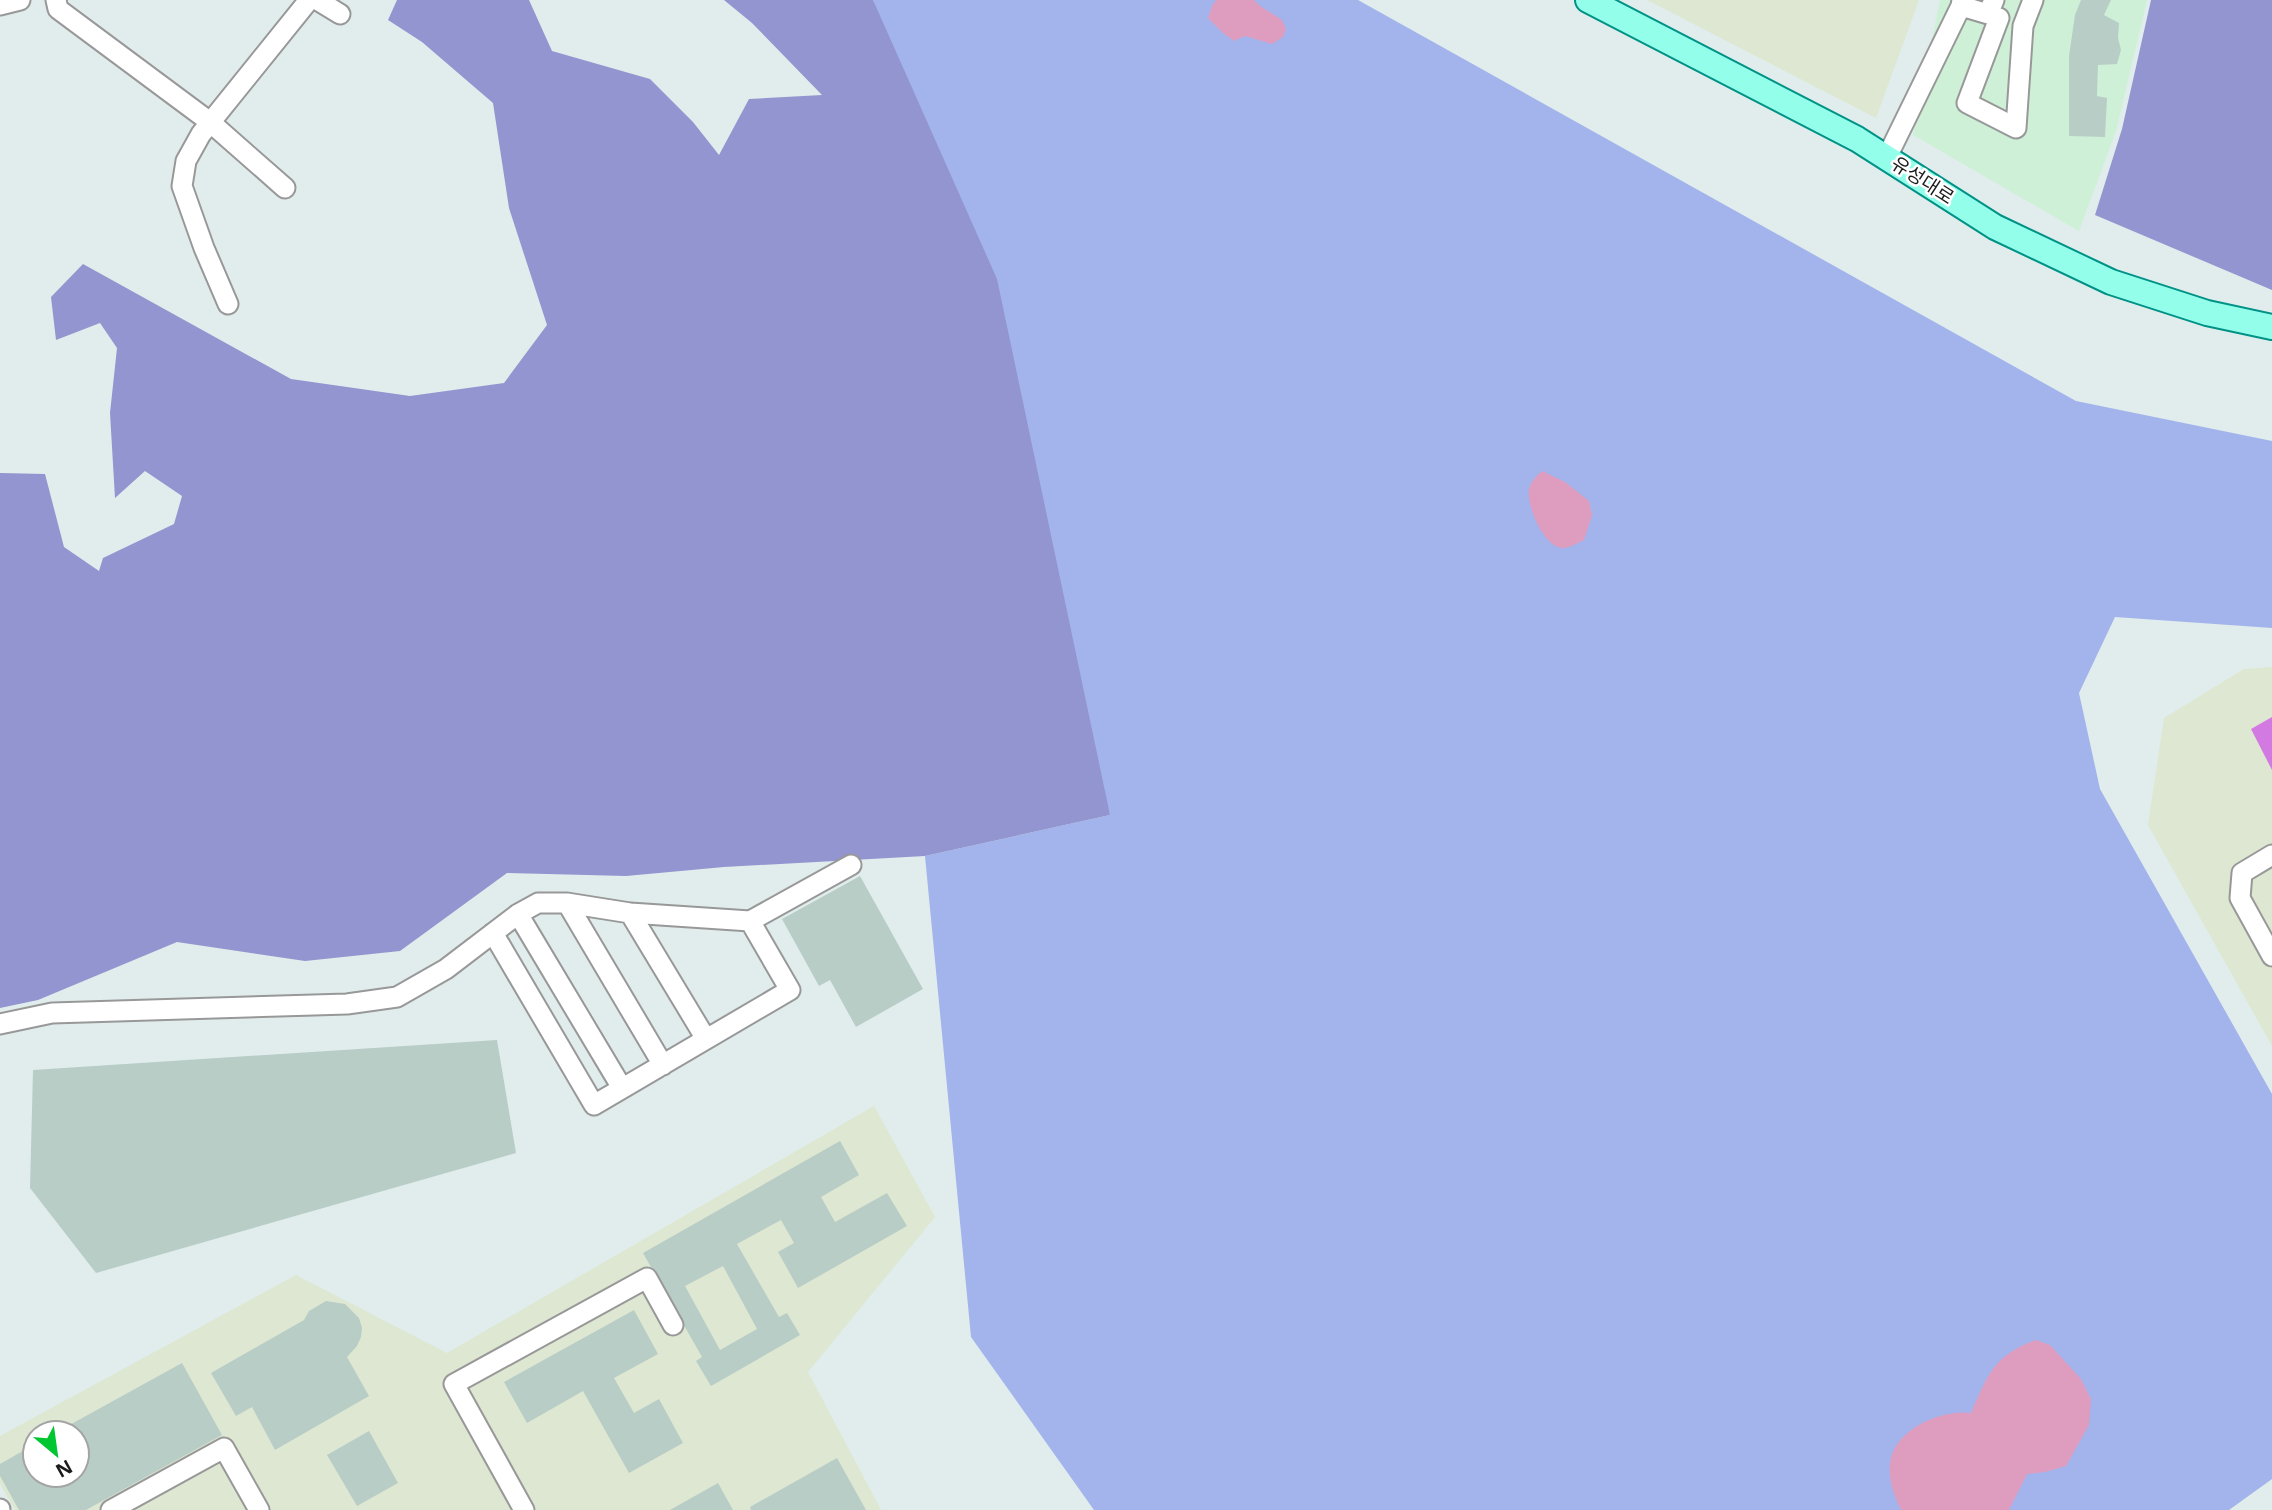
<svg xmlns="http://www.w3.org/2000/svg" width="2272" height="1510" font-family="'Open Sans','Noto Sans KR',sans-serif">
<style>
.commercial{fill:#cdf0d7}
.industrial{fill:#dde7d1;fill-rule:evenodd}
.grass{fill:#a2b4eb}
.forest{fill:#9295cf}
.pitch{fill:#d379e2}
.water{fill:#de9dbf}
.building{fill:#b9cdc7;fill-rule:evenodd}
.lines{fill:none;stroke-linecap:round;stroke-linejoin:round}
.minor-casing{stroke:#989898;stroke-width:23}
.major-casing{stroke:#009286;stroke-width:28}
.minor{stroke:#fff;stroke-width:19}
.major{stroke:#93ffeb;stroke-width:24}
.labels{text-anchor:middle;stroke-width:5;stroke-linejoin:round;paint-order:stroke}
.street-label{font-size:19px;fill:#1b1b1b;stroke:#fff}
</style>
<rect width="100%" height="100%" fill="#e0edec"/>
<path class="commercial" d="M1940 0H2147L2116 131 2079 231 1913 135Z"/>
<path class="industrial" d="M1647 0H1919L1876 118Z
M2272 667V1046L2148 825 2164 718 2244 669Z
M874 1106 935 1217 808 1372 881 1510H15L0 1484V1436L296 1275 447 1353ZM35 1433H77V1475H35Z"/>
<path class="grass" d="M873 0H1358L2076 401 2272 441V628L2115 617 2079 693 2100 789 2272 1094V1479L2229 1510H1094L971 1337 925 856 1110 815Z"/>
<path class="forest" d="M397 0H529L552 51 650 79 693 122 719 155 749 99 822 95 752 23 724 0H873L997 279 1110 815 925 856 724 867 626 876 507 873 400 951 305 961 177 942 38 1000 0 1008V473L45 474 64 547 99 571 103 558 174 524 182 496 145 471 115 498 110 413 117 348 100 323 56 340 51 297 83 264 291 379 410 396 504 383 547 325 509 208 493 103 422 42 388 20Z
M2151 0H2272V290L2095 215 2122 129Z"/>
<path class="pitch" d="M2272 717V770L2251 729Z"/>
<path class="water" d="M1216 0H1254L1260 6 1282 20 1286 29 1283 37 1272 44 1245 36 1234 41 1223 33 1208 18 1212 6Z
M1542 471 1565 482 1589 501 1592 515 1584 540C1578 543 1569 548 1563 548 1544 548 1526 505 1529 489 1531 482 1536 476 1542 471Z
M2036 1340 2050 1345 2081 1379 2091 1399 2089 1425 2066 1466 2045 1472 2027 1474 2009 1510H1901C1894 1495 1888 1480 1890 1463 1894 1429 1942 1409 1971 1413 1988 1374 1994 1355 2036 1340Z"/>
<path class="building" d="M2081 0H2111L2104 15 2119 23 2118 38 2121 50 2117 64 2098 65 2097 96 2107 98 2105 137 2069 136V56L2075 15Z
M860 876 923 989 856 1027 830 980 819 986 782 919Z
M497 1040 516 1153 96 1273 30 1188 33 1070Z
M840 1141 859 1175 821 1197 835 1222 887 1193 907 1226 798 1288 778 1252 794 1243 781 1220 737 1244 779 1317 787 1313 800 1335 711 1386 696 1361 702 1357 643 1253ZM723 1266 757 1329 720 1350 685 1286Z
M326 1301 345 1304 359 1318 362 1328 361 1337 357 1346 347 1357 369 1396 275 1450 252 1407 236 1416 211 1373 304 1320 309 1311Z
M634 1310 658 1354 614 1378 634 1413 659 1399 683 1443 629 1473 583 1391 527 1423 504 1382Z
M182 1363 222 1435 86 1510H19L0 1476V1464L35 1444V1475H77V1433H55Z
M369 1431 398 1483 357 1506 327 1455Z
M837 1458 866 1510H751L750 1507Z
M718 1483 733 1510H670Z"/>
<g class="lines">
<defs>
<path id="minor" d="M56 0 58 9 210 122 285 188
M317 0 340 14
M0 5 20 0
M1961 6 1988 14 1994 0
M1999 18 1967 103 2016 128 2023 26 2033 0
M1887 157 1961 6 1962 0
M228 304 204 248 182 186 186 161 201 134 309 0
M2272 855 2242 873 2240 898 2272 956
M567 903 663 1065
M630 913 706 1039
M518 914 622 1088
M493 933 594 1105 790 990 750 921
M0 1024 52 1013 347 1004 397 997 446 969 518 914 538 903H567L630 913 750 921 851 865
M0 1509V1510
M111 1510 224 1448 259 1510
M524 1510 454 1384 647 1278 673 1325"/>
<path id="major" d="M1588 0 1857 139 1995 227 2111 282 2207 313 2272 327"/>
</defs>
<use href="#minor" class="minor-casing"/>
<use href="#major" class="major-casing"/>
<use href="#minor" class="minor"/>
<use href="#major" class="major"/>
</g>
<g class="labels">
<g class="street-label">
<text transform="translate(1923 180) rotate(33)" y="7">유성대로</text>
</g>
</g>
<g transform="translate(56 1454) rotate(151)"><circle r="33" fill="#ffffff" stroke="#a4a4a4" stroke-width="2"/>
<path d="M0-5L12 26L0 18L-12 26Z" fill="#00c632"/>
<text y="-10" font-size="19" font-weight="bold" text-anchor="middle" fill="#1b1b1b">N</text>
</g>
</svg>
